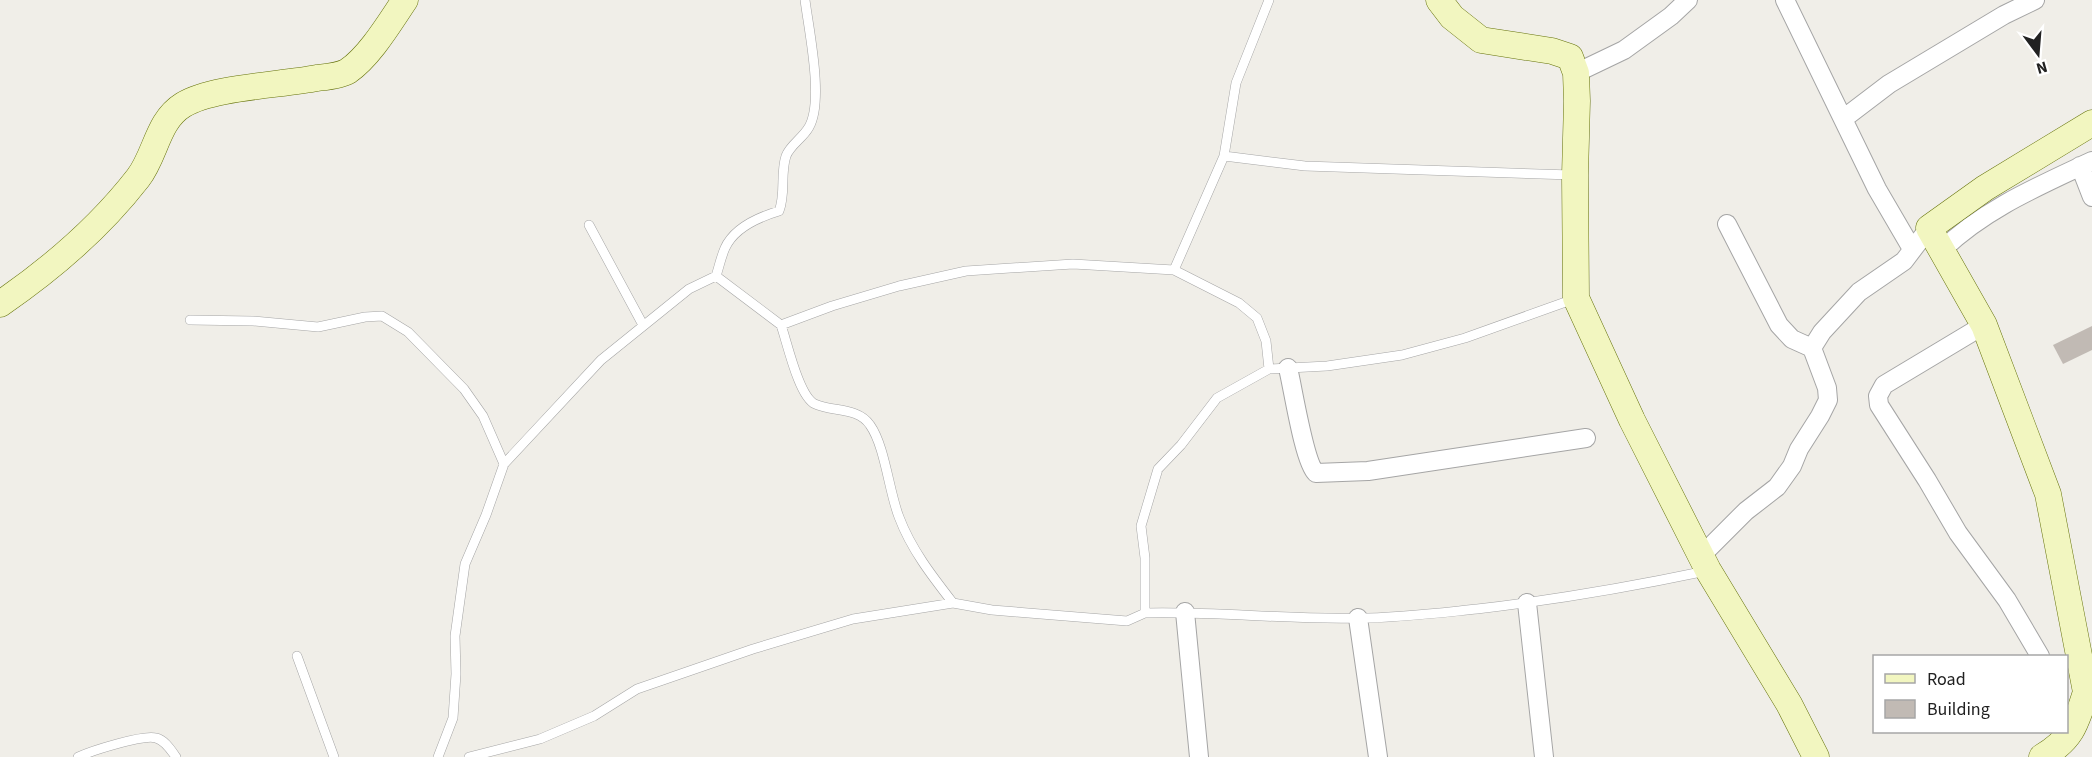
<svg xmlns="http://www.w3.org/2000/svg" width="2092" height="757" font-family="'Source Sans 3',sans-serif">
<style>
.building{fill:#c1bab4}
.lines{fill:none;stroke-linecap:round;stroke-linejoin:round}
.lane-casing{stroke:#a5a5a5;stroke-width:10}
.street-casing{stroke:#a5a5a5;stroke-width:20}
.secondary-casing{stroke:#66730c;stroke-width:27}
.lane{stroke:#fff;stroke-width:9}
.street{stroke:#fff;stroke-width:18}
.secondary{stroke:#f2f6c0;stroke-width:26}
</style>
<rect width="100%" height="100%" fill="#f0eee8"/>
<path class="building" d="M2092 326V350L2063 364 2053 345Z"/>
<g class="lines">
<defs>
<path id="lane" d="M1224 156 1236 83 1269 0
M589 225 643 325
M1174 270 1224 156 1305 166 1572 175
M716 276C719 267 721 257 725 248 734 228 759 217 779 211 786 194 780 174 786 156 790 145 803 138 809 127 824 101 809 31 805 0
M190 320 253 321 318 327 365 317 382 316 408 332 464 389 483 416 504 464
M781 325C787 342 799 397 815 404 832 412 858 407 870 425 885 446 889 492 899 517 911 549 932 576 953 603
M1145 613C1216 611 1287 620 1359 618 1398 618 1438 613 1477 609 1554 600 1630 587 1706 571
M297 656 334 757
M78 757C91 751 144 734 156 738 165 740 171 750 176 757
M438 757 453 718 456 674 455 636 465 564 486 515 504 464 601 360 689 289 716 276 781 325 832 306 899 286 966 271 1073 264 1174 270 1239 303 1257 318 1266 341 1269 369
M469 757 540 739 594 716 637 689 753 649 853 619 953 603 992 610 1127 621 1145 613V558L1141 526 1158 469 1181 445 1217 398 1269 369 1327 366 1402 355 1465 338 1574 299"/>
<path id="street" d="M1785 0 1877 189 1912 249
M1576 73 1624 50 1671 16 1688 0
M1843 119 1889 84 2004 15 2035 0
M2080 166 2092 197
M1727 224 1779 325 1792 339 1812 348
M1941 251C1984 209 2039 186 2092 161
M1984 325 1884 385 1878 396 1879 405 1927 480 1958 533 2007 600 2040 656
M1288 368C1293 388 1304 462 1316 473L1368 471 1586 438
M1702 555 1746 511 1777 487 1792 466 1799 449 1820 416 1828 400 1827 388 1812 348 1822 332 1859 292 1904 261 1929 228
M1527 603 1544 757
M1185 612 1199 757
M1358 618 1378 757"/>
<path id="secondary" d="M1439 0 1452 17 1481 40 1552 51 1570 57 1576 73 1577 101 1575 175 1576 298 1632 420 1708 570 1789 704 1816 757
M0 304C51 269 100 227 138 178 156 155 157 121 183 105 211 87 282 85 317 78 326 77 340 76 348 71 370 56 390 22 405 0
M2042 757C2072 739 2076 724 2086 692L2048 494 1984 325 1929 228 1985 188 2092 123"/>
</defs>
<use href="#lane" class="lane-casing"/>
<use href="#street" class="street-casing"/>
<use href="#secondary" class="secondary-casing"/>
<use href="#lane" class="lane"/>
<use href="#street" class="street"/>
<use href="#secondary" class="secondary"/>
</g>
<rect x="1873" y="655" width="195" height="78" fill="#ffffff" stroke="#a6a6a6" stroke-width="1.5"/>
<rect x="1885" y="674" width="30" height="9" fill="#f2f6c0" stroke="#a6a6a6" stroke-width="1.5"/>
<text x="1927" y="685" font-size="18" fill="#212121">Road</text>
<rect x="1885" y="700" width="30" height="18" fill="#c1bab4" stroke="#a6a6a6" stroke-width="1.5"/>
<text x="1927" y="715" font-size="18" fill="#212121">Building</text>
<g transform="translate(2038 54) rotate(164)" stroke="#ffffff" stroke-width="4.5" paint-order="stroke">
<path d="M0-4.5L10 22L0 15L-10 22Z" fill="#212121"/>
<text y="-9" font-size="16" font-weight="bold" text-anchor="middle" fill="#212121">N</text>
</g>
</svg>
